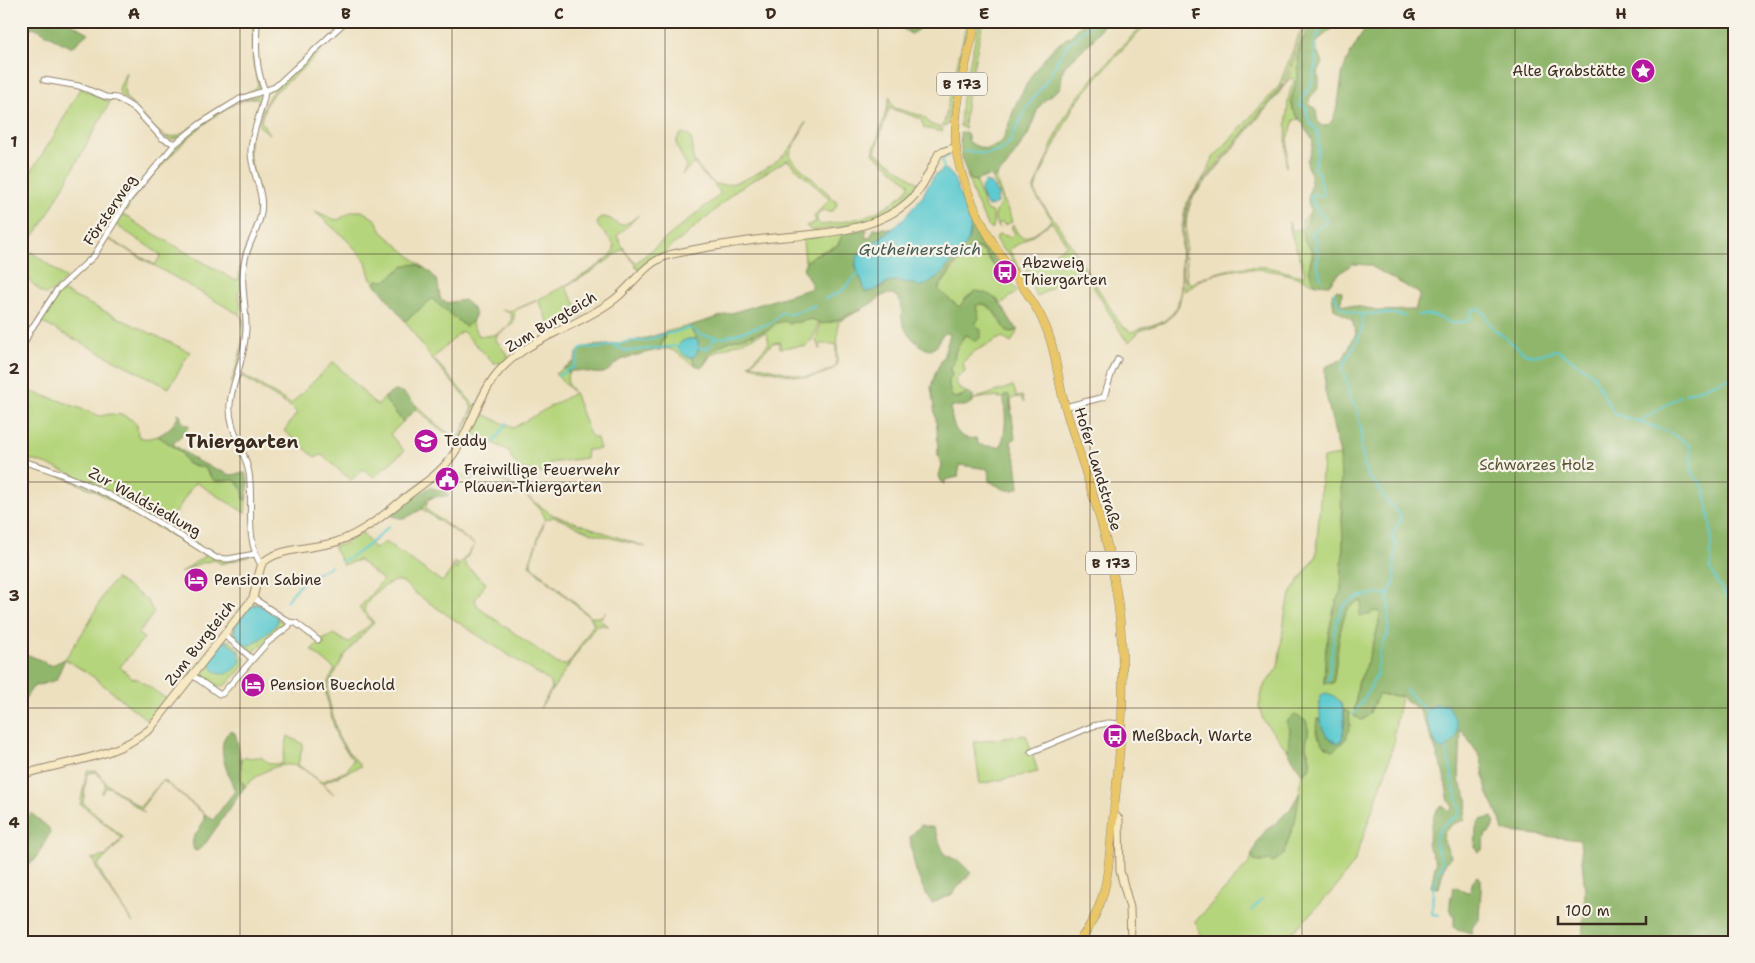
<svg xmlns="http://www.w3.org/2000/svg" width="1755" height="963" viewBox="0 0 1755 963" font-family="'Shantell Sans',sans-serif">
	<rect width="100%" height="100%" fill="#f7f3e8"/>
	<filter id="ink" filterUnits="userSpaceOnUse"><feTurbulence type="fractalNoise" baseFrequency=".02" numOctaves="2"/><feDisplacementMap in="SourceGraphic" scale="10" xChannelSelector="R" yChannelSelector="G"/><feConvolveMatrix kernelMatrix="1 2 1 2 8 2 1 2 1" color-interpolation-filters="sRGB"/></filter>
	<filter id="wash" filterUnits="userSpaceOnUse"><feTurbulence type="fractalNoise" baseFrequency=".0096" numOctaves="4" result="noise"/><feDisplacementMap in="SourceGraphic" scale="20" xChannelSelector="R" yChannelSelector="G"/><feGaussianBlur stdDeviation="1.12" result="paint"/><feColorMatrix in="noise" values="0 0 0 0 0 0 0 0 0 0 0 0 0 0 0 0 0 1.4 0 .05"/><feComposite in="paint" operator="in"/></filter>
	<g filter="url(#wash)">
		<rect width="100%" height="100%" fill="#ede0bf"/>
		<path fill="#b5d57c" stroke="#78804d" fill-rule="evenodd" d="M252 21H255L254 54 260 89 224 106 179 138 170 140 156 131 140 113 120 95 119 89 126 72 124 91 126 98 157 131 167 137 178 136 214 111 254 89 258 85 253 61V32Z
			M350 21H353L331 39 308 64 272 95 266 104 261 121 270 134 259 126C259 115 266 100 273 91Z
			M967 21H969L947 126H941L944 123Z
			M979 21H983L967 97 964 125 966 128H963L960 126 962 99Z
			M1146 21H1149L1097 77 1073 107 1037 182 1035 189 1036 195 1058 225 1121 325 1131 332 1164 321 1173 313 1177 307 1181 289 1182 227 1186 203 1205 176 1213 158 1279 86 1299 34 1309 21H1313L1301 36 1287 75 1280 88 1199 185 1187 204 1183 233 1182 290 1179 305 1174 314 1164 322 1140 331 1129 342 1127 339H1125L1082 268 1037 297 1025 277V272L1067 245 1052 222 1009 250 1021 270 1019 271 1011 259 1012 257 1002 249 996 238 999 234 1010 237 1015 234 1011 227 1013 225C1015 228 1017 233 1020 236 1028 241 1043 226 1050 222L1051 218 1035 194 1034 188 1060 126 1072 105 1094 77Z
			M1302 39 1299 55 1298 75 1291 101 1293 110 1300 121 1298 119 1294 120 1288 139 1286 167C1287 148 1284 96 1294 82L1292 78 1289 79 1279 93 1193 197C1182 221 1186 252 1186 278L1190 284C1196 282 1202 278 1208 276 1226 269 1247 265 1266 267 1278 268 1293 275 1304 276L1305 274C1301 256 1291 241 1289 222L1292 230H1299L1302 227 1303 220 1310 212C1309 218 1303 229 1303 234 1303 241 1309 244 1312 251 1313 255 1311 257 1310 262 1309 270 1312 277 1316 284 1302 279 1287 273 1272 271 1243 266 1206 270 1185 292L1186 219 1189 204 1198 189 1283 86 1288 78Z
			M80 88 110 102 43 223 25 247 66 278C37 310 45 285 21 277V187L54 136Z
			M258 95 262 98V102L251 130 250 141 249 154 258 192V216L256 226 243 260 241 288 238 294 241 303 240 315 243 317 244 320C244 341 242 365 231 384 236 367 250 330 240 315L110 240 106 241 95 256 77 275H76L95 256 107 238 155 265 161 255 116 225 122 215 129 217 134 222 234 280 239 279C239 257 252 240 256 219 261 193 247 172 248 146 249 130 259 117 260 102L257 98C222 98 171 154 149 180 141 189 130 199 127 211L124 209C131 197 141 186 150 176 179 142 213 107 258 95Z
			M890 96V101L894 108 923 116 930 124 943 129 942 132 924 128 921 119 889 108 875 152 918 183C888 223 858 224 812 231L806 226 816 222 814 216 830 199 787 160 736 190 707 218H705L680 240 672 245 665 253 652 258 639 270 623 249C604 263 586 277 565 286L582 315 552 330 538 300 515 310 513 324 497 335 496 340 509 357 501 364 497 362 495 364 462 331 433 358 475 406 459 440 455 442 456 439 437 427 416 409V405L438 426 455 437 460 436 472 410 470 403 432 359 405 321 432 299 466 327 473 320 472 324 478 335C491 339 515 330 511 314L501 309C506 311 511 311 516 309 532 304 611 264 614 250 616 241 602 233 598 226L597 223 601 217C621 217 612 236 639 215L617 236 625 251 634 262H637L719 195 720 192C714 182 703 174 695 164H693L682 175 686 166C683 154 669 144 682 133 696 135 691 148 693 158 696 166 707 181 716 184 732 190 774 166 785 154 794 145 800 133 806 122L790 153 791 159 833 198 837 203C836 209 833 211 828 212L825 210 819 212 817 217V221L821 225C852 221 874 217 898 198 904 194 909 190 909 183L876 156 873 152 887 108Z
			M967 174 971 180 976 181 985 209 993 213V228L991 229 987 225 973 194Z
			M997 175C995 186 1009 209 1012 222L1004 225 1002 222 998 225 1000 228C991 220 996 210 1002 202L993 179Z
			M313 210 333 219 338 220 353 211H362L376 220 382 232 429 272 417 264 404 266 385 281 375 283 377 286 370 277 366 261 347 240Z
			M867 229 843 233 838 245 814 255 805 262 803 239Z
			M973 248C984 248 988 258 994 266H997L998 264 1003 273 1018 291 1001 304 997 299 966 298 959 308 938 289 965 253Z
			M60 290 190 352 169 388 39 321Z
			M978 304C993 303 994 316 1002 324 1005 327 1009 330 1012 332L1018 330 1011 343 1002 337 975 351 963 362 965 371 956 378 955 381 960 389 968 393 955 398 952 397C949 389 947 382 952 375L950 368 954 363 955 352 964 336 969 335 972 340 981 330 975 325C975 318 979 316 975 308Z
			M862 309 840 321 838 324 837 366C814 382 797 377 772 371 764 370 756 368 749 365L769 343 767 334 764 333 718 351 712 354 704 365 710 353 719 346 733 340 769 330 776 323 784 321 790 323 811 319 818 322C815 335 814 339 804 348L803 346 780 348V342L773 343 751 364 805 377 818 375 836 367V344H820V349L816 341 820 322C833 326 850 314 862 309Z
			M689 326 697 339H688V357H692L695 365C683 360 673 344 659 350L666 332Z
			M333 362 335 363 375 404H379L385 397 386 401 403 422 390 434 404 451 374 477 363 469 351 480 322 455 315 457 284 431 297 413 291 407 243 377 238 380 242 375 245 376 291 404Z
			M564 368 570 372 567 375 568 385 574 392 589 433 593 437 597 438 600 449 587 450 586 458 550 463 546 474C527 469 515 472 509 451L471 432 479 412 513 428 574 393 555 374Z
			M1013 386 1017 397 1022 396 1024 402 1020 397 1013 398 1011 400 1012 410 1009 395H1005L1004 398 988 397 974 399Z
			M21 389 58 400 100 416 110 414 123 415 132 420 137 425 138 436C144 440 151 438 158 436L181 452 188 464 205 468 208 474 218 482 228 480H235L243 491 244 500H246L245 513 195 482 168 525C119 497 76 471 21 457Z
			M1340 455 1343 546 1341 590 1333 612 1326 648 1324 683H1333C1338 663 1337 623 1349 608 1352 604 1357 602 1362 600L1374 611 1380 612 1378 628 1366 667 1358 683 1354 716 1362 720 1369 714 1378 695 1401 696 1394 734 1395 738 1386 771 1354 863 1335 888 1307 918 1282 942H1201V935L1195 922 1250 862 1252 854 1254 861 1261 862 1283 855 1295 821 1302 774 1309 769C1314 752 1301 741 1290 729L1288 751 1263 720 1259 706 1263 688 1278 667 1286 608 1294 587 1316 557 1323 458ZM1320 696 1339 701 1344 710 1349 713 1350 726 1334 748H1327L1316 734 1317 719 1321 720Z
			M21 464C92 480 155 521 217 559 228 564 238 557 250 556L221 564 215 560 198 564 180 573 206 555 93 490 48 471Z
			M473 466 503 479 551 514 646 547 592 533 557 518 553 517 545 520 531 559V565L591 617H600L606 611 599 620 609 626 600 625 594 628 540 708 552 688 549 681C511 657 474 633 437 608 430 603 422 598 415 593 410 589 406 583 400 581 390 578 365 600 364 610L374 623 359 638 343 658 328 686V697L338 736 346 749 361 766 325 782V785L334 794C325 786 307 769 296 766 278 761 255 775 244 788V784L241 782V758L261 757 270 764H282L288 736 303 744 298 765 321 782 347 771 353 760 337 738 325 691V687L335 669 311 650 319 642 334 634 348 643 372 623 359 608 383 580 359 560 343 565 333 546 341 545 363 533 374 549 386 542 442 582 453 568 452 563 455 569H458L455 562 459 565 475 545 422 509C426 501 428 497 437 495L428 500 426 507 427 510 475 545 464 561 467 567 486 583 475 600 479 608 558 664 566 665 570 662 594 624 591 618 529 565 545 519C543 505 504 478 491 478L488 475 481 473 467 482 458 476 461 473 465 475Z
			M116 579 147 600 154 613 138 634 144 638 120 667 132 678 138 679 168 700 153 719H146L92 676 65 659 87 626 106 590Z
			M253 603 264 606 255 643 276 624V616L284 622C280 631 258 651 249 653 240 646 232 641 233 629Z
			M221 640 230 641 239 649 245 660 244 666 229 682 224 686H215L201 675 200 672Z
			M1026 735 1038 772 980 784 974 742Z
			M87 771H96L108 785 140 807 163 780 205 814 204 823V814L164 781 161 782 142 807 141 810 145 813 110 787H107L101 794 105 786V782L96 772 87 774 83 803 124 838 99 864 98 867 108 886 133 923 98 872 95 865 94 859H91L106 856 122 838 81 804 80 805Z"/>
		<path fill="#90b66c" stroke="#667045" d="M21 21H67L88 33 71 48 34 27 21 31Z
			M891 21H923L920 28 911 34Z
			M1085 21H1106L1092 41 1065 66 1061 74V85L1059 89 1047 98 1038 108 1028 135 1005 168 993 179 990 175 976 181 971 180C962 168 960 148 960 133L964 132 967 133 969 142 976 146 986 149 998 145 1003 140 1017 101 1035 70 1054 47 1073 34Z
			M1315 21 1337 22C1333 34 1312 36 1317 52 1319 56 1322 59 1323 63L1318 73C1323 96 1308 91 1309 104L1316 109C1317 114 1316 125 1323 126 1339 128 1340 81 1343 71 1349 53 1360 37 1371 21H1734V942H1582L1585 891 1580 840 1503 831 1500 819 1487 792 1481 758 1461 729 1459 781 1468 799 1464 820 1453 824 1444 832 1443 840 1451 856 1444 866 1439 888 1431 887 1436 862 1427 844 1434 816 1439 807 1443 805 1449 812 1453 807 1449 802 1444 775 1435 748 1420 711 1401 696 1378 695 1369 714 1362 720 1354 716 1358 684 1366 667 1378 628 1380 612 1374 611 1369 615 1359 616 1362 600C1358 602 1354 603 1351 606 1338 616 1337 665 1333 683H1324L1326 648 1333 612 1341 590 1343 546 1340 455 1325 391V367L1343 359 1356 333 1352 320 1334 309 1332 294 1336 290 1342 292 1341 304 1373 309 1376 311 1415 310 1420 294 1369 265 1352 264 1335 277 1329 285 1316 284 1311 277 1309 268 1313 256 1312 250 1304 240 1302 231 1308 222 1310 212 1308 199 1311 185V174L1308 169 1307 160 1311 153 1313 140 1305 129 1304 125 1293 110 1291 101 1298 75 1299 55 1302 39Z
			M973 222 976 223 998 264 997 266H994C990 261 985 250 979 248 965 244 945 279 938 289L959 307 966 298 976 291C1005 296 1001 311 1018 330L1012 332 1007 331C1000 322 991 297 976 306L979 318 975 325 981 330V337L976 341 972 340 968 335 964 336 955 352 954 363 949 369 952 375C947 382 949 389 952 397L958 398 968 393 973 395V402L965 406H952C949 416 955 436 967 438 970 439 973 438 976 438L979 445 1000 447C1005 437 1006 422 1005 411 1005 405 1003 400 1005 395H1009L1015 438 1011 442 1016 460 1019 488C1008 494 1000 487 989 481L988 469 960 465 958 477 945 480V484L941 481 939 476 942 465 938 456 937 428 931 387 936 371 943 358 950 335 948 333C941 333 939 340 937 346L929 350C919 347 907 335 903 324 901 316 902 307 899 299L893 294H886L862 309 837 320 823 324 811 319 799 322 790 323 784 321 776 323 769 330 733 340 719 346 710 353 704 365 700 367 695 365 692 357 695 355 698 342 689 326 813 288 803 268C808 254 826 252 838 245L843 233 867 229 865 237 870 238 874 229 884 228 892 229 878 239 855 265 864 287C869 287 876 289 881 287 886 286 889 281 895 281 902 281 908 284 915 284L969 238 971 224Z
			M410 264C422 264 434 273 438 284 439 289 439 295 441 300L447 303 464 300 472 307 475 314 473 320 466 327 432 299 405 321 375 283 377 280 385 281 404 266Z
			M666 332 659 350C652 351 623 358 618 362 612 366 610 371 603 373 590 375 583 368 568 372L564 368 575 361C575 356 578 351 582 348 587 345 606 346 613 344 631 342 649 338 666 332Z
			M394 391 403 392 416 405V409L403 422 386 401 385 397Z
			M176 413 180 414 182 422 190 426 173 444 197 461 230 475 245 473C250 481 248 492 246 500H244L243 491 235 480 214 481 205 468 188 464 181 452 158 436C167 431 175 425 178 415Z
			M430 487 441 491 444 490 449 496 431 497 427 500 422 509 404 519 392 516 393 511Z
			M21 652 43 661 46 664 52 665 65 659 56 680 33 687 21 704Z
			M1344 710 1349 712 1350 726 1346 739 1333 751C1321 745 1314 732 1317 719L1321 720 1323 729 1342 740 1345 723Z
			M1295 715 1306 721C1311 735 1307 733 1306 745 1306 756 1313 755 1309 769L1302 774 1288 751 1290 729 1286 722Z
			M230 731 235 733C240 751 241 764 241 782L244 784V788L205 844 197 851 194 850C188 834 203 832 205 814L213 820 235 791C229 776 213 744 230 731Z
			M1300 792 1295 821 1283 855 1272 863 1269 860 1261 862 1254 861 1252 854 1258 841 1266 830 1276 823 1291 808Z
			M31 813 49 828 50 833 35 860 21 869V862L26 857C22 834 16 833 31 813Z
			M1492 817 1495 823 1490 832 1486 834 1482 850 1478 852 1475 849 1476 828 1480 820Z
			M921 825 934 828 944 854 960 862 971 873 951 895 932 903C917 880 913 865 910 837Z
			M1477 876 1481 879C1482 893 1479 906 1479 920L1473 926 1471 933 1454 928V916C1447 908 1451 896 1454 886L1467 892 1470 891 1473 881Z"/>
		<path fill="#5dcad0" stroke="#4c7a77" d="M944 169 947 170 953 176 971 224 969 238 967 243 939 277 921 287C915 284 897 279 890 282 881 285 876 292 865 292 863 276 849 267 860 253L892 229 905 217 923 196 926 189 934 176Z
			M985 182 991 184 998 195 997 203 991 206H987C983 199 977 189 985 182Z
			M688 339H697C700 344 699 359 688 357 685 356 681 352 678 349 678 343 682 341 688 339Z
			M258 604 276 616 278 621C273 631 258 641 248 646 222 636 239 608 258 604Z
			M226 641 238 651 241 661C233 675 213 682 210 660 213 652 218 644 226 641Z
			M1325 693C1348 696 1345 724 1342 740L1337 743C1318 734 1320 715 1320 696Z
			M1435 704 1448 705C1458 723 1465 735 1445 749L1438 748 1426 721V711Z"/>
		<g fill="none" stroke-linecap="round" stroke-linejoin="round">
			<path stroke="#5dcad0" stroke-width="2" d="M965 151 984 154 1000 151 1008 145 1026 109 1051 74 1058 59 1067 45 1094 21
				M944 169 942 160 948 156
				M1321 278 1317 264 1319 253 1315 245 1318 241 1311 234 1319 227 1327 222C1322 213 1312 207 1310 196L1313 194 1319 196 1324 194 1319 178 1320 174 1314 168C1317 154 1322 140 1315 127L1311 125 1307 115V107L1300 106 1303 96 1311 85 1315 68 1316 39 1326 21
				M1334 292C1339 311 1344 309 1361 315 1369 332 1347 353 1342 369L1347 382 1348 394 1357 410 1358 419 1362 431 1361 449 1367 476 1377 485 1387 501 1400 515V521L1392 534 1396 546 1394 570 1395 581 1387 599 1389 603 1388 634 1380 651 1377 674 1369 690 1354 714
				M825 299 842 291 853 278 859 274
				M1362 314 1389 313 1404 316
				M1418 315C1423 315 1430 314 1435 316 1451 322 1449 327 1469 320L1473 309H1480L1484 313 1493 328 1523 352 1533 356 1557 350 1591 373 1594 376 1604 396 1615 414 1667 431 1690 445 1692 472 1705 489 1711 529V569L1717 582 1734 607
				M615 346 627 351 679 346
				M698 347 703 349 709 347 714 339 717 337
				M558 376 575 366 579 352 581 349 585 347 597 348 632 341H645L668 333H672L690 328 701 335 722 338 771 323 782 312 791 314 816 305
				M1685 394 1734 377
				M1640 421 1680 396
				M494 442 507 423
				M342 561C361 553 375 541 389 526
				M286 601 304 580 331 566
				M1328 682C1331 664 1333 619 1344 606 1353 595 1376 593 1388 594
				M1406 690 1426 711
				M1251 911 1262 899
				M1439 915 1432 914C1433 894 1431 881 1443 864 1441 857 1437 851 1436 844 1433 831 1448 821 1458 816L1460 808 1453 785 1451 768 1445 749"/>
		</g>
	</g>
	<g filter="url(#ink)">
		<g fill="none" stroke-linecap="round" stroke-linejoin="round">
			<defs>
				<path id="street" d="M257 21C256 46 255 68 265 91
					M44 80 79 86 106 97 117 98 135 109 162 138 175 144
					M21 350 30 331 57 290 94 256 128 200 175 144 200 124 222 110 240 99 275 87 346 21
					M1065 407 1104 397 1112 372 1118 359
					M21 461C93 480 154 519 216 558L228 559 255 554
					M21 548 24 558 21 589
					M261 565C244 536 254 504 249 473 245 450 228 428 230 404 231 389 238 374 241 360 244 351 245 340 246 330 247 306 239 283 245 259 248 243 259 229 261 213 265 191 250 171 251 150 252 129 263 111 265 91
					M289 622 296 623 318 640
					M224 635 238 646 252 659
					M192 675 219 694H222L267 643 289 626V622L253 598
					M1031 752 1093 726 1108 723 1121 724"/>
				<path id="secondary" d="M21 775C65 761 113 759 150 729L253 598C255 591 260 567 262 564 274 548 318 548 336 542 363 533 384 515 406 497 416 489 427 482 437 473 469 444 471 408 495 376 524 338 578 328 615 299 634 284 645 262 669 255 697 248 727 244 755 240 804 234 871 236 909 201 923 188 930 170 939 153L956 147
					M1114 815 1119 819 1120 871 1130 908 1131 942"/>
				<path id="primary" d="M976 21C967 59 950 117 957 155 963 187 981 225 999 252 1013 275 1032 296 1043 321 1056 347 1057 378 1065 406 1081 463 1104 519 1114 578 1129 657 1122 739 1113 819 1108 865 1110 904 1078 942"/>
			</defs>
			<use href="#street" stroke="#94856e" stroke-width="7"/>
			<use href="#secondary" stroke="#94856e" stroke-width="9"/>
			<use href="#primary" stroke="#94856e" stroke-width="9"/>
			<use href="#street" stroke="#fff" stroke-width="5"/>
			<use href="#secondary" stroke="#f6e9c3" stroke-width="7"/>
			<use href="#primary" stroke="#e9c769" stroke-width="8"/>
		</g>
	</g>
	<path fill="none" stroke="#3b2a1e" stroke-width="1" stroke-opacity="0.55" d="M240 21V942M452 21V942M665 21V942M878 21V942M1090 21V942M1302 21V942M1515 21V942M21 254H1734M21 482H1734M21 708H1734"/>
	<defs>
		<symbol id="sight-disc" viewBox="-11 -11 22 22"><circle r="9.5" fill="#b5179e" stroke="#f7f3e8"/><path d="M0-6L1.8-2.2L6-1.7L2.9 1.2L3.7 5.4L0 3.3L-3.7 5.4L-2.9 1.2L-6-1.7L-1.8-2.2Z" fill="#fff"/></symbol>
		<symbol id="bus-disc" viewBox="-11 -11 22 22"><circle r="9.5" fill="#b5179e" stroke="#f7f3e8"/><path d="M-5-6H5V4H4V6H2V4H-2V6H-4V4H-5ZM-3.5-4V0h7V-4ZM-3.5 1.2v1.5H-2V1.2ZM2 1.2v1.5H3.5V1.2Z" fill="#fff"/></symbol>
		<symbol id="school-disc" viewBox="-11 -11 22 22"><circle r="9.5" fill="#b5179e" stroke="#f7f3e8"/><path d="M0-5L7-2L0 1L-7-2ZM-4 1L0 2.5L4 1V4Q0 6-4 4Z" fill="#fff"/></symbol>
		<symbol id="civic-disc" viewBox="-11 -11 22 22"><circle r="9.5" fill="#b5179e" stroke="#f7f3e8"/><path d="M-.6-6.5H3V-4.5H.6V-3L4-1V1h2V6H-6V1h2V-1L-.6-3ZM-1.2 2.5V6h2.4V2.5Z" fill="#fff"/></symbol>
		<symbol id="hotel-disc" viewBox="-11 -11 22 22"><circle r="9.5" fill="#b5179e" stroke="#f7f3e8"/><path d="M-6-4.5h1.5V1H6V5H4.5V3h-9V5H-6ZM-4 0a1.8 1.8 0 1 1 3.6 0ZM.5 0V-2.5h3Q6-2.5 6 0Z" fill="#fff"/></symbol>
	</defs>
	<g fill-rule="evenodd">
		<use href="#sight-disc" x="1629" y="57" width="28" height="28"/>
		<use href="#bus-disc" x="991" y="258" width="28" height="28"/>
		<use href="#school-disc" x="412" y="427" width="28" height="28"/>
		<use href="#civic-disc" x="433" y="465" width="28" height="28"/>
		<use href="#hotel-disc" x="182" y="566" width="28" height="28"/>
		<use href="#hotel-disc" x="239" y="671" width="28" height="28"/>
		<use href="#bus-disc" x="1101" y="722" width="28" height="28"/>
	</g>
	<g text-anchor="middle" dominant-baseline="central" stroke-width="4.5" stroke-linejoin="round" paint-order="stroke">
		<g fill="#f7f3e8" stroke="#73665b" stroke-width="1">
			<rect x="937" y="72.5" width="50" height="23" rx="4"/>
			<rect x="1086" y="551.5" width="50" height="23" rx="4"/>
		</g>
		<g font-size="14" font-weight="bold" fill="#3b2a1e">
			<text x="962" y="84">B 173</text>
			<text x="1111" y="563">B 173</text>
		</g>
		<g font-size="15" fill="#3b2a1e" stroke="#f7f3e8" text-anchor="start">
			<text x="1626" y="71" text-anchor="end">Alte Grabstätte</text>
			<text x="1022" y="263">Abzweig<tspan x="1022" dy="17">Thiergarten</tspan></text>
			<text x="444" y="441">Teddy</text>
			<text x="464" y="470">Freiwillige Feuerwehr<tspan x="464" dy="17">Plauen-Thiergarten</tspan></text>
			<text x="214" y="580">Pension Sabine</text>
			<text x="270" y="685">Pension Buechold</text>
			<text x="1132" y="736">Meßbach, Warte</text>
		</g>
		<g font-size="15" fill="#3b2a1e" stroke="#f7f3e8">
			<text transform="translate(110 210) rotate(-56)">Försterweg</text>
			<text transform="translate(551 322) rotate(-31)">Zum Burgteich</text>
			<text transform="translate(1098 469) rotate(73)">Hofer Landstraße</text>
			<text transform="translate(145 502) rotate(29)">Zur Waldsiedlung</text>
			<text transform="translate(200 643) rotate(-52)">Zum Burgteich</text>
		</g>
		<g font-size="15" fill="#5a5536" stroke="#f7f3e8">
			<text x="1537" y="465">Schwarzes Holz</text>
		</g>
		<g font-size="16" font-style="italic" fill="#455a53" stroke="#f7f3e8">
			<text x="920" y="249">Gutheinersteich</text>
		</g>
		<g font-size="18" font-weight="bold" fill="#3b2a1e" stroke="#f7f3e8">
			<text x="242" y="442">Thiergarten</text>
		</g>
	</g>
	<rect width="1755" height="963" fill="none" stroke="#f7f3e8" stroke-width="55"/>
	<path d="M1558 916v8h88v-8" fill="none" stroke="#3b2a1e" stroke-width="2.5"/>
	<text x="1565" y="916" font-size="15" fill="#3b2a1e" stroke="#f7f3e8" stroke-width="4" paint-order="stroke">100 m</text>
	<rect x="28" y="28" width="1700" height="908" fill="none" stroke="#3b2a1e" stroke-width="2"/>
	<g font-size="16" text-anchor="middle" font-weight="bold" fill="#3b2a1e">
		<text x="134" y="19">A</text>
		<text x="346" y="19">B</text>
		<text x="559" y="19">C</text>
		<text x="771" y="19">D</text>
		<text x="984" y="19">E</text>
		<text x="1196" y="19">F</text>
		<text x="1409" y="19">G</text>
		<text x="1621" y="19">H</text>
		<text x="14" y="147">1</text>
		<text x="14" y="374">2</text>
		<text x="14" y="601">3</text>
		<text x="14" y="828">4</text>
	</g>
</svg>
